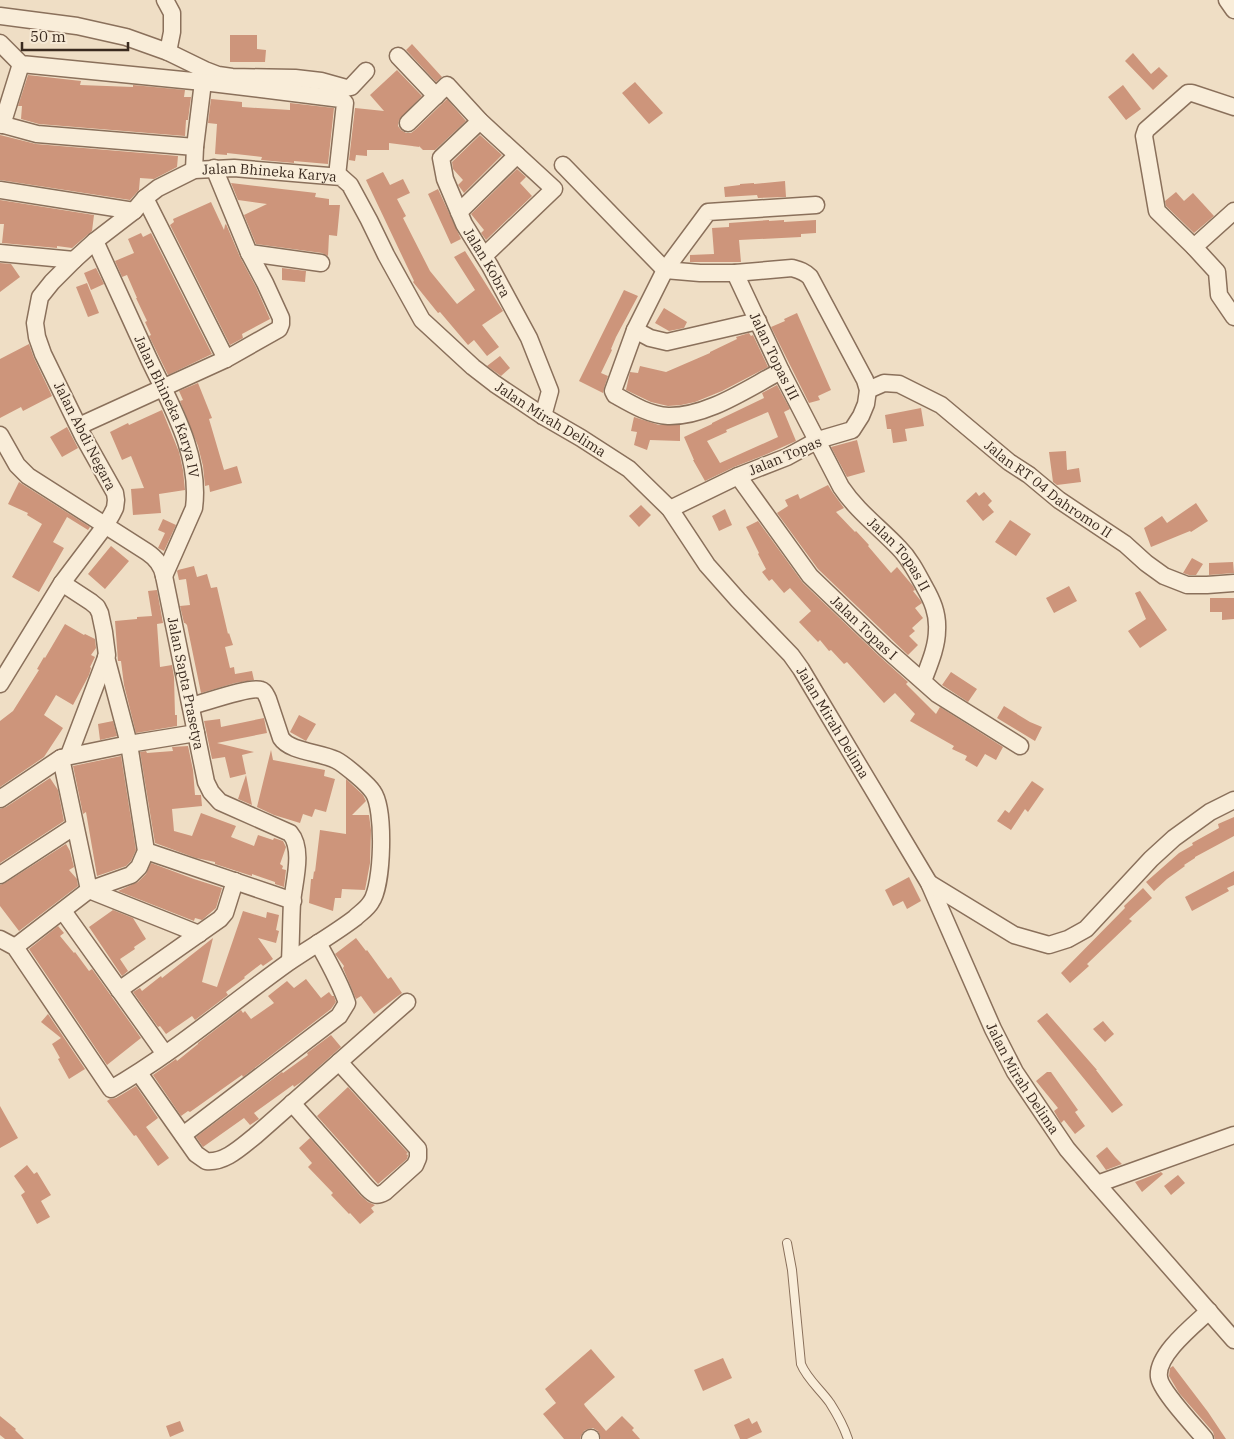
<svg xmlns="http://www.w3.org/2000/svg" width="1234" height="1439" viewBox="0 0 1234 1439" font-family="'IBM Plex Serif',serif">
	<rect width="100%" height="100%" fill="#efdec5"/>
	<path fill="#cd957b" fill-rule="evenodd" d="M230 35H257V49L266 50 265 62H230Z
		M412 44 442 77 436 82 406 50Z
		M1133 53 1151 74 1159 67 1168 76 1153 90 1125 61Z
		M397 70 422 96 399 120 398 126 401 130 406 133H411L415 130 447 99 466 121 435 150H423L418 145 420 147 389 143V150H367V156L356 155 355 161 349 160 355 108 384 111 370 95Z
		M28 75 81 81 80 85 133 87V85L185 90 184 97H191L188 120H186L185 136 39 124 21 119 22 106H18Z
		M635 82 663 113 649 124 622 93Z
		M1123 85 1141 109 1126 120 1108 97Z
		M211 99 242 102V107L290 110V103L334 108 328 164 294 161V163L261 160 262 157 227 153V155L215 154 217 124 208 123Z
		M0 135 36 144 178 156 177 167 154 179 140 178 139 190 130 200 0 180Z
		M480 135 502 155 464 193 458 185 463 180 453 169 452 162Z
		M517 169 526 177 520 183 532 196 486 240 481 233 484 230 471 214Z
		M383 172 390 185 403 179 410 193 397 199 406 216 403 218 430 271 457 304 475 290 454 257 465 251 503 311 482 325 499 347 487 356 474 340 468 345 440 312 438 313 413 282 414 281 366 180Z
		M785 181 786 197 758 198 757 195 725 197 724 187 740 185V184L754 183V184Z
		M231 183 316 193 315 197 329 199V205H340L337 236 329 235 328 256 322 253 256 244 244 215 267 204 238 200Z
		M438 189 461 239 451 244 428 194Z
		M1176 192 1184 201 1193 193 1214 216 1194 233 1166 206 1165 201Z
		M0 200 94 215 92 231 72 248 57 246V248L2 243 4 224H0Z
		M211 202 224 230 225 225 226 224 240 257 256 287 270 319 242 334 243 338 230 345 170 225 174 222 173 219Z
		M769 220V221L784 220V222L816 220V233L801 234V237L739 240 741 262H690V255L714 254 712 228 729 227V223Z
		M141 233 143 237 151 233 212 354 168 375 149 336 151 335 145 322 147 321 136 298H137L127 275 122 277 115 261 134 253 128 239Z
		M0 263 11 264 20 277 0 292Z
		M96 268 104 284 91 290 84 273Z
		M282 268 306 271 305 282 282 280Z
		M87 283 99 313 88 317 76 287Z
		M624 290 638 296 616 337 611 349 612 350 601 373 608 376 604 388 603 393 579 381Z
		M664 308 687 322 684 328 669 331 655 323Z
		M797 313 831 390 818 396 820 400 809 403 771 327 785 321 784 319Z
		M749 333 751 336 753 335 768 367 722 391 695 402 681 405 668 406 651 402 626 390 630 372 638 373 640 366 666 372 710 353V352L737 339 736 337Z
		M29 344 34 358 52 396 23 411 21 407 0 418V359Z
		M500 356 510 368 501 376 487 366Z
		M198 383 212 418 209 419 224 470 237 466 242 483 210 492 209 485 205 486 203 466 198 446 180 401 183 400 179 391Z
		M777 385 790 409 784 412 796 441 767 454 734 467 705 481 693 460H694L684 437 712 424V423L764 398 762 393ZM768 412 778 437 720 463 707 441 727 432 726 430Z
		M921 408 924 426 905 429 907 441 893 443 891 429H887L885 415Z
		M162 410 179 452 183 470 185 490 159 494 161 513 133 515 131 489 144 488 131 456 122 460 110 432 128 423 129 425Z
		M634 417 659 425H680V441L650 440 647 450 634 445 637 432 631 431Z
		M67 427 78 448 62 457 50 437Z
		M857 440 865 472 847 477 831 447Z
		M1066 451 1067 470 1079 468 1081 482 1057 485 1053 482 1049 452Z
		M19 482 90 527 88 530 67 517 53 542 64 548 39 592 12 577 42 524 27 515 28 513 8 504Z
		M828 485 833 493 844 508 836 512 855 532 856 531 869 545 868 546 891 573 897 567 913 586 915 590 913 591 921 601 922 603 915 608 923 618 912 628 915 631 909 636 918 645 908 655 818 569 777 513 788 506 785 500 798 494 800 499Z
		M976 492 979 496 984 492 992 501 988 505 994 512 983 521 966 501Z
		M1196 503 1208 521 1191 532 1190 531 1151 547 1144 528 1162 516 1167 523Z
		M641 505 651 515 639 527 629 516Z
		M725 509 732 525 719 531 712 516Z
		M163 519 176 525 164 551 158 548 165 533 158 530Z
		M1010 520 1031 534 1016 556 995 542Z
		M758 521 803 583 878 655 908 682 906 684 936 714 940 707 1003 747 996 760 985 754 977 767 965 760 967 756 952 749 954 746 910 721 915 714 895 693 884 703 847 662 844 664 831 650 829 651 820 640 818 642 799 622 811 611 790 588 784 593 772 579 769 581 762 572 766 569 758 554 759 553 746 527Z
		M111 546 129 561 105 589 88 574Z
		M1192 558 1203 564 1196 575H1189L1183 573Z
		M1233 562 1234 573 1209 575V563Z
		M194 566 197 577 207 574 211 588 217 587 228 634 229 633 233 645 225 647 230 668 234 667 235 674 252 671 254 680 235 683 201 693 187 625 185 623H184L180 606 190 605 186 579 179 580 177 571 178 570Z
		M1069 586 1077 601 1054 613 1046 598Z
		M157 590 163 623 157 624 160 667 172 665 174 677 175 715H177V726L136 733 124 685 121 661H118L115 621 137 619V617L152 616 148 591Z
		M1140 591 1167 630 1140 648 1128 631 1146 619 1135 593Z
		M1210 598H1234V619L1222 620V612H1210Z
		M65 624 84 635 85 634 95 639 96 648 91 655 95 657 90 667 91 668 89 675 73 705 56 695 44 715 63 728 44 757 0 787V721L13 711 39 670 37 669 44 657 45 658Z
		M951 672 977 689 968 702 942 685Z
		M1004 706 1030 722 1042 727 1035 741 997 718Z
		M299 715 316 724 306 741 290 732Z
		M264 718 267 733 217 743 254 752 242 755 246 774 230 778 225 757 212 759 204 721 220 719 221 727Z
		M113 721 117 736 100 740 98 724Z
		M188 746 193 770 195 795H201L202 806 172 809 174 831 192 836 201 813 236 826 231 837 254 846 258 835 273 840 274 838 283 841 286 847 280 864 283 866 282 869 286 870 284 887 275 884V882L252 874V876L215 864V862L196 858 155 843 140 752 146 751 147 753 173 751 172 747Z
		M271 750 273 760 325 770 324 776 335 779 326 812 315 809 312 817 303 814 300 823 274 815 257 807Z
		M121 756 136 850 131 861 126 866 97 876 86 812 83 814 73 766Z
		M246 775 252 805 238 799Z
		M50 778 58 790 64 821 0 863V809L6 807Z
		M346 779 363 795 366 801 352 815H369L371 830 370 863 365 890 342 889 341 898H335L333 911 309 903 311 879H313L314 871 315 872 320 830 346 834Z
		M1032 781 1044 789 1028 812 1025 809 1011 830 997 821 1005 810 1009 813Z
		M1234 817V836L1195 857V858L1184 865 1185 866 1167 879 1154 891 1146 882 1179 853 1193 845 1192 843 1219 828 1218 824Z
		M66 844 70 851 74 867 69 870 77 879 78 886 19 931 0 906V885L5 883Z
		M151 863 194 879 222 888 216 908 202 920 195 918 194 921 118 891 138 882 146 874Z
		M1234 871V885L1227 888 1229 891 1192 911 1185 897Z
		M909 877 921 901 907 909 903 901 893 906 885 890Z
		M1143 888 1152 898 1129 919 1132 921 1087 964 1089 966 1070 983 1061 973 1125 908 1124 906Z
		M113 910 133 918 146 939 134 947 135 949 120 959 128 971 122 976 89 927Z
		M243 911 266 918 267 912 279 915 276 930 279 931 276 943 258 938 273 959 263 966 261 964 244 977 245 978 226 992 228 995 195 1020 192 1016 166 1034 160 1026 158 1027 133 992 140 988 142 991 161 976 162 978 213 938 202 982 217 987Z
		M58 926 64 933 60 936 74 953 75 952 89 971 92 969 141 1038 107 1065 29 949Z
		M356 938 366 951 367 950 388 979 391 977 402 993 374 1014 361 996 356 999 343 968 344 966 335 954Z
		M306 979 321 998 329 992 332 996H334L336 1002 331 1009 243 1077 242 1075 190 1112 188 1111 181 1116 153 1075 176 1059 177 1061 198 1044V1043L241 1010 243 1013 245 1011 251 1019 274 1003 268 996 287 981 294 988Z
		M1047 1013 1097 1070H1096L1123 1105 1112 1113 1037 1021Z
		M48 1014 85 1069 69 1079 58 1059 60 1058 52 1044 61 1038 41 1022Z
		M1103 1021 1114 1034 1105 1042 1093 1029Z
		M331 1035 341 1047 304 1080 294 1087 293 1085 254 1113 259 1119 250 1125 244 1118 203 1147 196 1137 282 1072 283 1073 308 1055 307 1053Z
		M1047 1072H1051L1078 1110 1075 1112 1085 1126 1075 1134 1064 1120 1061 1123 1054 1111 1058 1108 1036 1081Z
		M136 1086 158 1118 146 1127 169 1158 158 1166 136 1135 134 1136 107 1101 110 1099 116 1098Z
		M348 1087 408 1153 406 1154 408 1155 407 1159 378 1184 317 1116Z
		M0 1106 18 1138 0 1148Z
		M310 1138 360 1195 368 1202 375 1205 371 1208 374 1212 360 1224 350 1213 349 1214 331 1195 333 1193 308 1167 312 1163 299 1148Z
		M1107 1147 1115 1157 1122 1164 1106 1170 1096 1156Z
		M27 1165 34 1174 37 1172 51 1195 41 1201 50 1217 37 1224 21 1195 25 1192 14 1176Z
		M1161 1172 1163 1174 1142 1192 1135 1182Z
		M1178 1175 1185 1183 1171 1195 1164 1186Z
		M591 1349 615 1377 584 1404 585 1406 606 1431 622 1416 634 1428 632 1430 640 1439H601L598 1431 593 1428 588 1429 584 1431 581 1436 580 1439H564L543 1414 556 1403 545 1389Z
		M723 1358 732 1378 703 1391 694 1370Z
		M1173 1366 1208 1412 1226 1439H1215L1213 1432 1179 1393 1169 1376 1170 1368Z
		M0 1416 16 1429 15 1430 24 1439H5L0 1435Z
		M749 1418 752 1424 757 1421 762 1432 747 1439H740L734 1425Z
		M180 1421 184 1431 170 1437 166 1426Z"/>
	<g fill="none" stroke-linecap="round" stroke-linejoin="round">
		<defs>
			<path id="service" d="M787 1243 792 1270 801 1364C807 1379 821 1390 830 1403 837 1414 844 1427 848 1439"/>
			<g id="minor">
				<path d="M165 0 172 13V32L168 52"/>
				<path d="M1227 0 1234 10"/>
				<path d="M0 16 77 26 126 37 168 52 205 70 218 75 232 77 295 78 321 81 346 88 351 87 366 71"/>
				<path d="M0 43 21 64 203 82 341 99 345 103 337 176"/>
				<path d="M398 56 436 96"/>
				<path d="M1234 107 1192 93H1188L1146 130 1144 136 1157 211 1194 247 1217 272 1219 295 1234 317"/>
				<path id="s1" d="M480 121 441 158 445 179 464 224 490 266 529 338 550 391 543 416"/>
				<path d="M408 123 447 85 480 121 554 189 484 256"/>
				<path d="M0 124 37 134 195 147"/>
				<path d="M2 125 21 64"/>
				<path d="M563 165 665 270 700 273H735L792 268C799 270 804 271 810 277L865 380 868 390 866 404 861 416 852 430 818 440 787 457 738 476 670 509"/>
				<path d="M194 170 195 147 203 82"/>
				<path d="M0 190 134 211"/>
				<path d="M145 198 226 359"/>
				<path d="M459 212 517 155"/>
				<path id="s2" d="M95 241C113 280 130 318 148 357 170 404 201 454 194 508L164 576"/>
				<path d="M1194 247 1234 211"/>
				<path d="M0 253 74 260"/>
				<path d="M249 253 321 263"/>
				<path id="s3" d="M735 273 781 371 841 487C857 511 879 527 899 548 910 559 917 573 924 586 932 600 938 613 937 630 937 647 929 665 923 681"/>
				<path d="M635 330 650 338 667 342 758 321"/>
				<path d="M781 371C748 388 707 417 668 416 649 415 631 404 615 395L613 391 635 330 665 270 708 212 816 205"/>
				<path id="s4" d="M868 390 884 383 899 384 941 405 1009 462 1029 475 1059 500 1125 544 1146 563 1164 576 1187 585H1207L1234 583"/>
				<path d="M79 426 226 359 279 329 281 324V318L265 283 249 253 214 168"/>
				<path id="s5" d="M0 435 17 465 28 476 147 552C156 558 162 565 164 576L206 782 211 792 220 802 290 833C304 849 294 882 292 902 291 922 291 942 290 961"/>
				<path id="s6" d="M738 476 810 576 885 648 937 694 1020 746"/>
				<path d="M62 583 91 602 97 607 100 613 104 632 107 655 69 755"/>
				<path id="s7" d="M0 684 62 583 105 526 112 514 115 508 116 500 115 493 83 436 43 354 37 337 35 323 40 297 52 282 74 260 95 241 134 211 145 198 158 188 194 170 234 168 341 177 350 185 369 220 386 255 422 320 473 367 495 384 543 416 581 438 629 469 670 509 707 565 738 600 791 655 801 669 929 883 993 1029 1015 1072 1067 1149 1097 1184 1234 1340"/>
				<path d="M61 758 89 890"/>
				<path d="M0 799 61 758 129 744 196 733"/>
				<path d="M146 851 293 901"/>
				<path d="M0 875 75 826"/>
				<path d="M929 883 1014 935 1049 945 1068 939 1086 929 1151 859 1174 838 1210 812 1234 800"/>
				<path d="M89 890 199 934"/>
				<path d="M63 911 165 1054"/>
				<path d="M0 939 15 947 111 1089C174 1053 230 1004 289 962 311 947 334 934 355 918 360 913 367 909 371 902 383 885 385 809 373 792 368 784 344 764 336 760 320 752 290 752 281 738L268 699C266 695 265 691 261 690 250 686 204 703 191 706"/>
				<path d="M15 947 89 890 131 875 139 867 146 851 129 744 106 657"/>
				<path d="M119 990 220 919 225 913 235 881"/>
				<path d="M139 1073 196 1154 206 1161C225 1163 241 1147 255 1136L407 1002"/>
				<path d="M292 1103 367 1188C374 1195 376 1197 385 1192L415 1165 418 1158V1149L339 1062"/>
				<path d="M183 1135 339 1016 347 1003C340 982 329 963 318 943"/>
				<path d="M1097 1184 1234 1135"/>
				<path d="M590 1439 591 1438"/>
				<path d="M1205 1439C1195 1427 1160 1390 1159 1377 1156 1355 1194 1325 1209 1311"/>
			</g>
		</defs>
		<use href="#service" stroke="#8a705b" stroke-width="10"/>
		<use href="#minor" stroke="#8a705b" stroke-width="19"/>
		<use href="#service" stroke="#f9edd9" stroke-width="8"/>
		<use href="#minor" stroke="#f9edd9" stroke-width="16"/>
	</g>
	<g text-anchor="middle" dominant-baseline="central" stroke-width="4" stroke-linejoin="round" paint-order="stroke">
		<g font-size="14" fill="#3a2a1f" stroke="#f6e9d5">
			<text stroke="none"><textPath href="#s7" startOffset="718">Jalan Bhineka Karya</textPath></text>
			<text stroke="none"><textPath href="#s1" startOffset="169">Jalan Kobra</textPath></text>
			<text stroke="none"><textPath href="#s3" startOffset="92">Jalan Topas III</textPath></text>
			<text stroke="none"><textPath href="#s2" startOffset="181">Jalan Bhineka Karya IV</textPath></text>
			<text stroke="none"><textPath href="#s7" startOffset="1118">Jalan Mirah Delima</textPath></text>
			<text transform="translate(85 436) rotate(63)">Jalan Abdi Negara</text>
			<text transform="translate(785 456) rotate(-23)">Jalan Topas</text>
			<text stroke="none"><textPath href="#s4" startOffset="216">Jalan RT 04 Dahromo II</textPath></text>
			<text stroke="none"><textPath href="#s3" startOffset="328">Jalan Topas II</textPath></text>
			<text stroke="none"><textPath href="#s6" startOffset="198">Jalan Topas I</textPath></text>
			<text stroke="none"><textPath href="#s5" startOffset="331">Jalan Sapta Prasetya</textPath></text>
			<text stroke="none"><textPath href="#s7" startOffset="1538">Jalan Mirah Delima</textPath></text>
			<text stroke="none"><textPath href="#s7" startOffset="1942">Jalan Mirah Delima</textPath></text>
		</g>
	</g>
	<path d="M22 42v8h106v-8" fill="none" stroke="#3a2a1f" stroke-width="2.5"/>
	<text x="30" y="42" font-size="15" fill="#3a2a1f" stroke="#f6e9d5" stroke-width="4" paint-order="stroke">50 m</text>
</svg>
